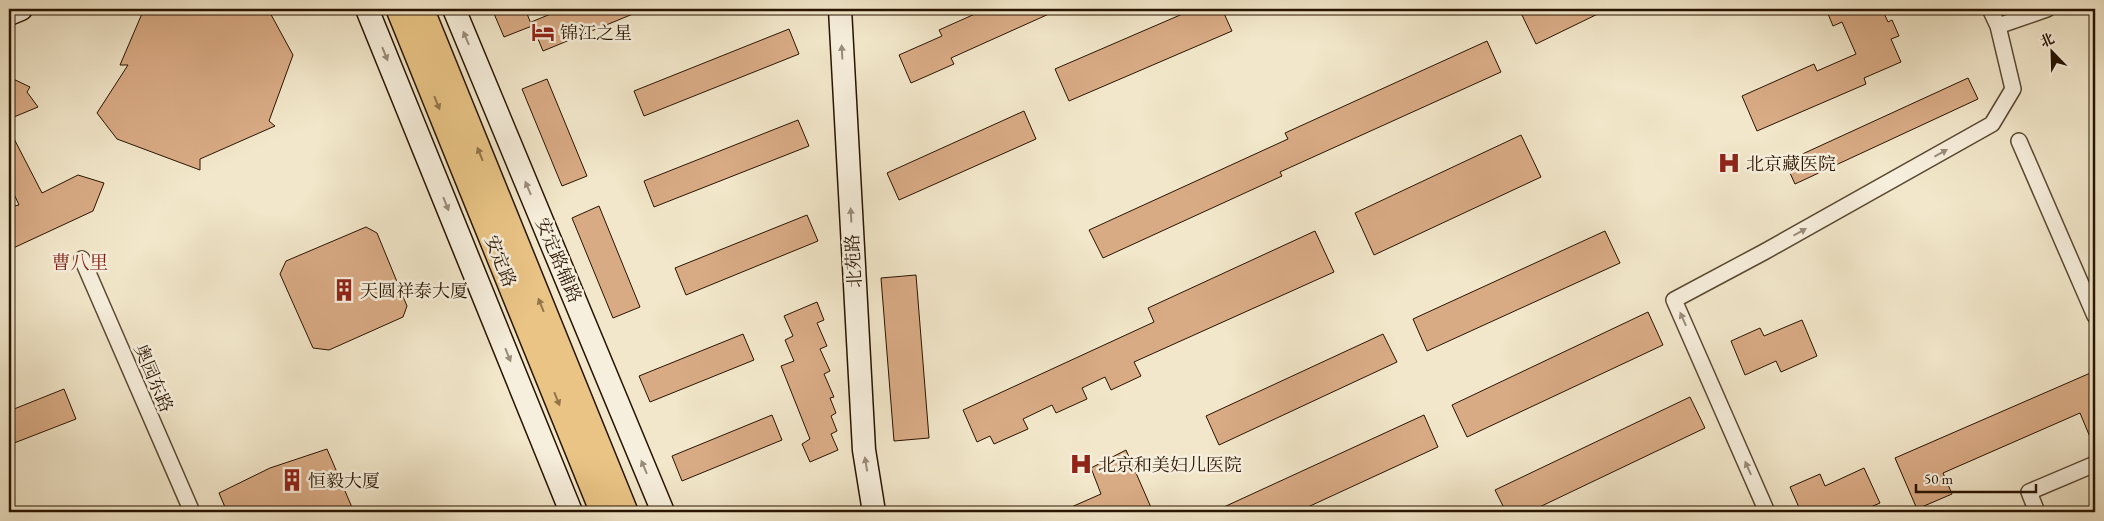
<svg xmlns="http://www.w3.org/2000/svg" width="2104" height="521" viewBox="0 0 2104 521" font-family="'EB Garamond','Noto Serif SC',serif">
	<rect width="100%" height="100%" fill="#f2e7ca"/>
	<filter id="stains"><feTurbulence type="fractalNoise" baseFrequency=".004" numOctaves="4"/><feColorMatrix values="0 0 0 0 .2 0 0 0 0 .09 0 0 0 0 .02 0 0 0 .5 -.17"/></filter>
	<radialGradient id="worn" r=".72"><stop offset=".6" stop-color="#630" stop-opacity="0"/><stop offset="1" stop-color="#630" stop-opacity=".3"/></radialGradient>
	<path fill="#d9ab85" stroke="#281400" d="M144 9H268L293 55 269 121 275 126 200 159V170L117 139 97 113 128 65H120Z
		M492 9H525L532 26 504 37Z
		M563 9H645L543 51 531 22Z
		M986 9H1060L951 58 954 64 911 83 899 55 942 36 939 30Z
		M1194 9H1222L1232 31 1069 101 1055 69Z
		M1519 9H1608L1536 44Z
		M1826 9H1882L1888 22 1892 20 1899 36 1891 39 1901 62 1864 78 1866 84 1757 131 1742 96 1814 64 1817 71 1856 54 1842 22 1833 26Z
		M789 29 799 54 644 116 634 91Z
		M1487 41 1501 72 1280 172 1282 176 1103 258 1089 230 1288 139 1285 133Z
		M9 77 30 87 27 92 38 107 9 119Z
		M1968 78 1978 99 1795 184 1785 162Z
		M547 79 587 176 562 186 522 89Z
		M1024 111 1036 139 899 200 887 173Z
		M798 120 809 146 654 207 644 181Z
		M9 129 42 193 78 175 104 183 93 211 9 250V207L19 205 9 183Z
		M1521 135 1541 177 1374 255 1355 213Z
		M599 206 640 307 613 318 572 218Z
		M807 215 818 241 686 295 675 268Z
		M366 227 377 233 407 306 403 317 329 350 313 348 280 274 286 261Z
		M1315 231 1334 272 1134 362 1141 376 1111 390 1105 377 1082 388 1087 399 1056 413 1052 405 1023 419 1028 429 994 444 990 436 977 442 963 410 1154 322 1148 308Z
		M1605 231 1620 263 1427 351 1413 319Z
		M916 275 929 438 894 441 881 278Z
		M817 302 824 320 817 323 827 346 820 349 830 371 824 374 834 397 830 398 836 413 831 416 837 431 831 434 838 450 810 462 802 444 810 439 781 366 794 361 785 340 793 336 784 316Z
		M1648 312 1663 345 1467 437 1452 405Z
		M1802 320 1817 356 1781 372 1776 361 1745 375 1731 341 1760 328 1764 336Z
		M743 334 754 360 650 402 639 376Z
		M1383 334 1397 362 1219 445 1206 416Z
		M2095 371V449L2080 413 1943 473 1952 494 1917 509 1895 458Z
		M64 389 76 419 9 445V411Z
		M1690 397 1705 428 1529 512H1506L1495 490Z
		M772 415 782 440 682 481 672 456Z
		M1424 415 1438 447 1297 512H1213Z
		M327 449 354 512H227L219 493 270 468Z
		M1126 450 1153 512H1060L1101 494 1091 468Z
		M1864 468 1880 503 1859 512H1801L1790 487 1820 474 1825 486Z"/>
	<g fill="none" stroke-linecap="round" stroke-linejoin="round">
		<defs>
			<path id="street" d="M1998 26 2047 9
				M2019 141 2095 316
				M82 259 192 512
				M1767 512 1674 300 1764 252 1992 124 2013 89 1998 26 1990 9
				M2037 512 2029 492 2095 464"/>
			<path id="secondary" d="M367 9 571 512
				M454 9 663 512
				M840 9 864 450 874 512
				M9 14 21 9"/>
			<path id="primary" d="M399 9 603 512
				M421 9 625 512"/>
		</defs>
		<use href="#street" stroke="#5a4932" stroke-width="18"/>
		<use href="#secondary" stroke="#281400" stroke-width="25"/>
		<use href="#primary" stroke="#281400" stroke-width="28"/>
		<use href="#street" stroke="#f7efdd" stroke-width="15"/>
		<use href="#secondary" stroke="#f7efdd" stroke-width="22"/>
		<use href="#primary" stroke="#e9c485" stroke-width="25"/>
	</g>
	<defs><path id="oneway-solid" d="M-6-.8H1V-3.2L6.5 0L1 3.2V.8H-6Z" transform="scale(1.25)"/></defs>
	<g fill="#9a8c7a">
		<use href="#oneway-solid" transform="translate(466 38) rotate(-113)"/>
		<use href="#oneway-solid" transform="translate(842 52) rotate(-93)"/>
		<use href="#oneway-solid" transform="translate(385 54) rotate(68)"/>
		<use href="#oneway-solid" transform="translate(1941 153) rotate(-29)"/>
		<use href="#oneway-solid" transform="translate(528 188) rotate(-113)"/>
		<use href="#oneway-solid" transform="translate(446 204) rotate(68)"/>
		<use href="#oneway-solid" transform="translate(851 215) rotate(-93)"/>
		<use href="#oneway-solid" transform="translate(1800 232) rotate(-29)"/>
		<use href="#oneway-solid" transform="translate(1683 319) rotate(-114)"/>
		<use href="#oneway-solid" transform="translate(508 355) rotate(68)"/>
		<use href="#oneway-solid" transform="translate(866 464) rotate(-99)"/>
		<use href="#oneway-solid" transform="translate(644 467) rotate(-113)"/>
		<use href="#oneway-solid" transform="translate(1748 468) rotate(-114)"/>
	</g>
	<g fill="#927549">
		<use href="#oneway-solid" transform="translate(437 103) rotate(68)"/>
		<use href="#oneway-solid" transform="translate(480 154) rotate(-112)"/>
		<use href="#oneway-solid" transform="translate(541 305) rotate(-112)"/>
		<use href="#oneway-solid" transform="translate(557 399) rotate(68)"/>
	</g>
	<defs>
		<symbol id="hotel-bare" viewBox="-9 -9 18 18"><path d="M-6-4.5h1.5V1H6V5H4.5V3h-9V5H-6ZM-4 0a1.8 1.8 0 1 1 3.6 0ZM.5 0V-2.5h3Q6-2.5 6 0Z" fill="#8f2418" stroke="#f7efdd" stroke-width="2.5" paint-order="stroke"/></symbol>
		<symbol id="hospital-bare" viewBox="-9 -9 18 18"><path d="M-5-5h3v3.5h4V-5h3V5h-3V1.5h-4V5h-3Z" fill="#8f2418" stroke="#f7efdd" stroke-width="2.5" paint-order="stroke"/></symbol>
		<symbol id="building-bare" viewBox="-9 -9 18 18"><path d="M-4-6H4V6H1V3H-1V6H-4ZM-2.5-4.3h1.7v1.8h-1.7ZM.8-4.3h1.7v1.8H.8ZM-2.5-1h1.7V.8h-1.7ZM.8-1h1.7V.8H.8Z" fill="#8f2418" stroke="#f7efdd" stroke-width="2.5" paint-order="stroke"/></symbol>
	</defs>
	<g fill-rule="evenodd">
		<use href="#hotel-bare" x="527" y="16" width="32" height="32"/>
		<use href="#hospital-bare" x="1713" y="147" width="32" height="32"/>
		<use href="#building-bare" x="328" y="274" width="32" height="32"/>
		<use href="#hospital-bare" x="1065" y="448" width="32" height="32"/>
		<use href="#building-bare" x="276" y="464" width="32" height="32"/>
	</g>
	<g text-anchor="middle" dominant-baseline="central" stroke-width="5" stroke-linejoin="round" paint-order="stroke">
		<g font-size="18" fill="#281400" stroke="#f7efdd" text-anchor="start">
			<text x="560" y="32">锦江之星</text>
			<text x="1746" y="163">北京藏医院</text>
			<text x="360" y="290">天圆祥泰大厦</text>
			<text x="1098" y="464">北京和美妇儿医院</text>
			<text x="308" y="480">恒毅大厦</text>
		</g>
		<g font-size="18" fill="#281400" stroke="#f7efdd">
			<text transform="translate(559 260) rotate(67)">安定路辅路</text>
			<text transform="translate(501 261) rotate(68)">安定路</text>
			<text transform="translate(853 261) rotate(-93)">北苑路</text>
			<text transform="translate(154 378) rotate(67)">奥园东路</text>
		</g>
		<g font-size="19" fill="#7a1f14" stroke="#f7efdd">
			<text x="80" y="262">曹八里</text>
		</g>
	</g>
	<rect width="2104" height="521" fill="none" stroke="#f2e7ca" stroke-width="30"/>
	<rect x="10" y="10" width="2084" height="501" fill="none" stroke="#281400" stroke-width="2.5"/>
	<rect x="15" y="15" width="2074" height="491" fill="none" stroke="#281400"/>
	<g transform="translate(2052 52) rotate(337)" stroke="#f7efdd" stroke-width="4" paint-order="stroke">
	<path d="M0-4L9 19L0 12L-9 19Z" fill="#281400"/>
	<text y="-8" font-size="14" font-weight="bold" text-anchor="middle" fill="#281400">北</text>
	</g>
	<path d="M1916 484v8h120v-8" fill="none" stroke="#281400" stroke-width="2.5"/>
	<text x="1924" y="484" font-size="15" fill="#281400" stroke="#f7efdd" stroke-width="4" paint-order="stroke">50 m</text>
	<rect width="100%" height="100%" filter="url(#stains)"/>
	<rect width="100%" height="100%" fill="url(#worn)"/>
</svg>
